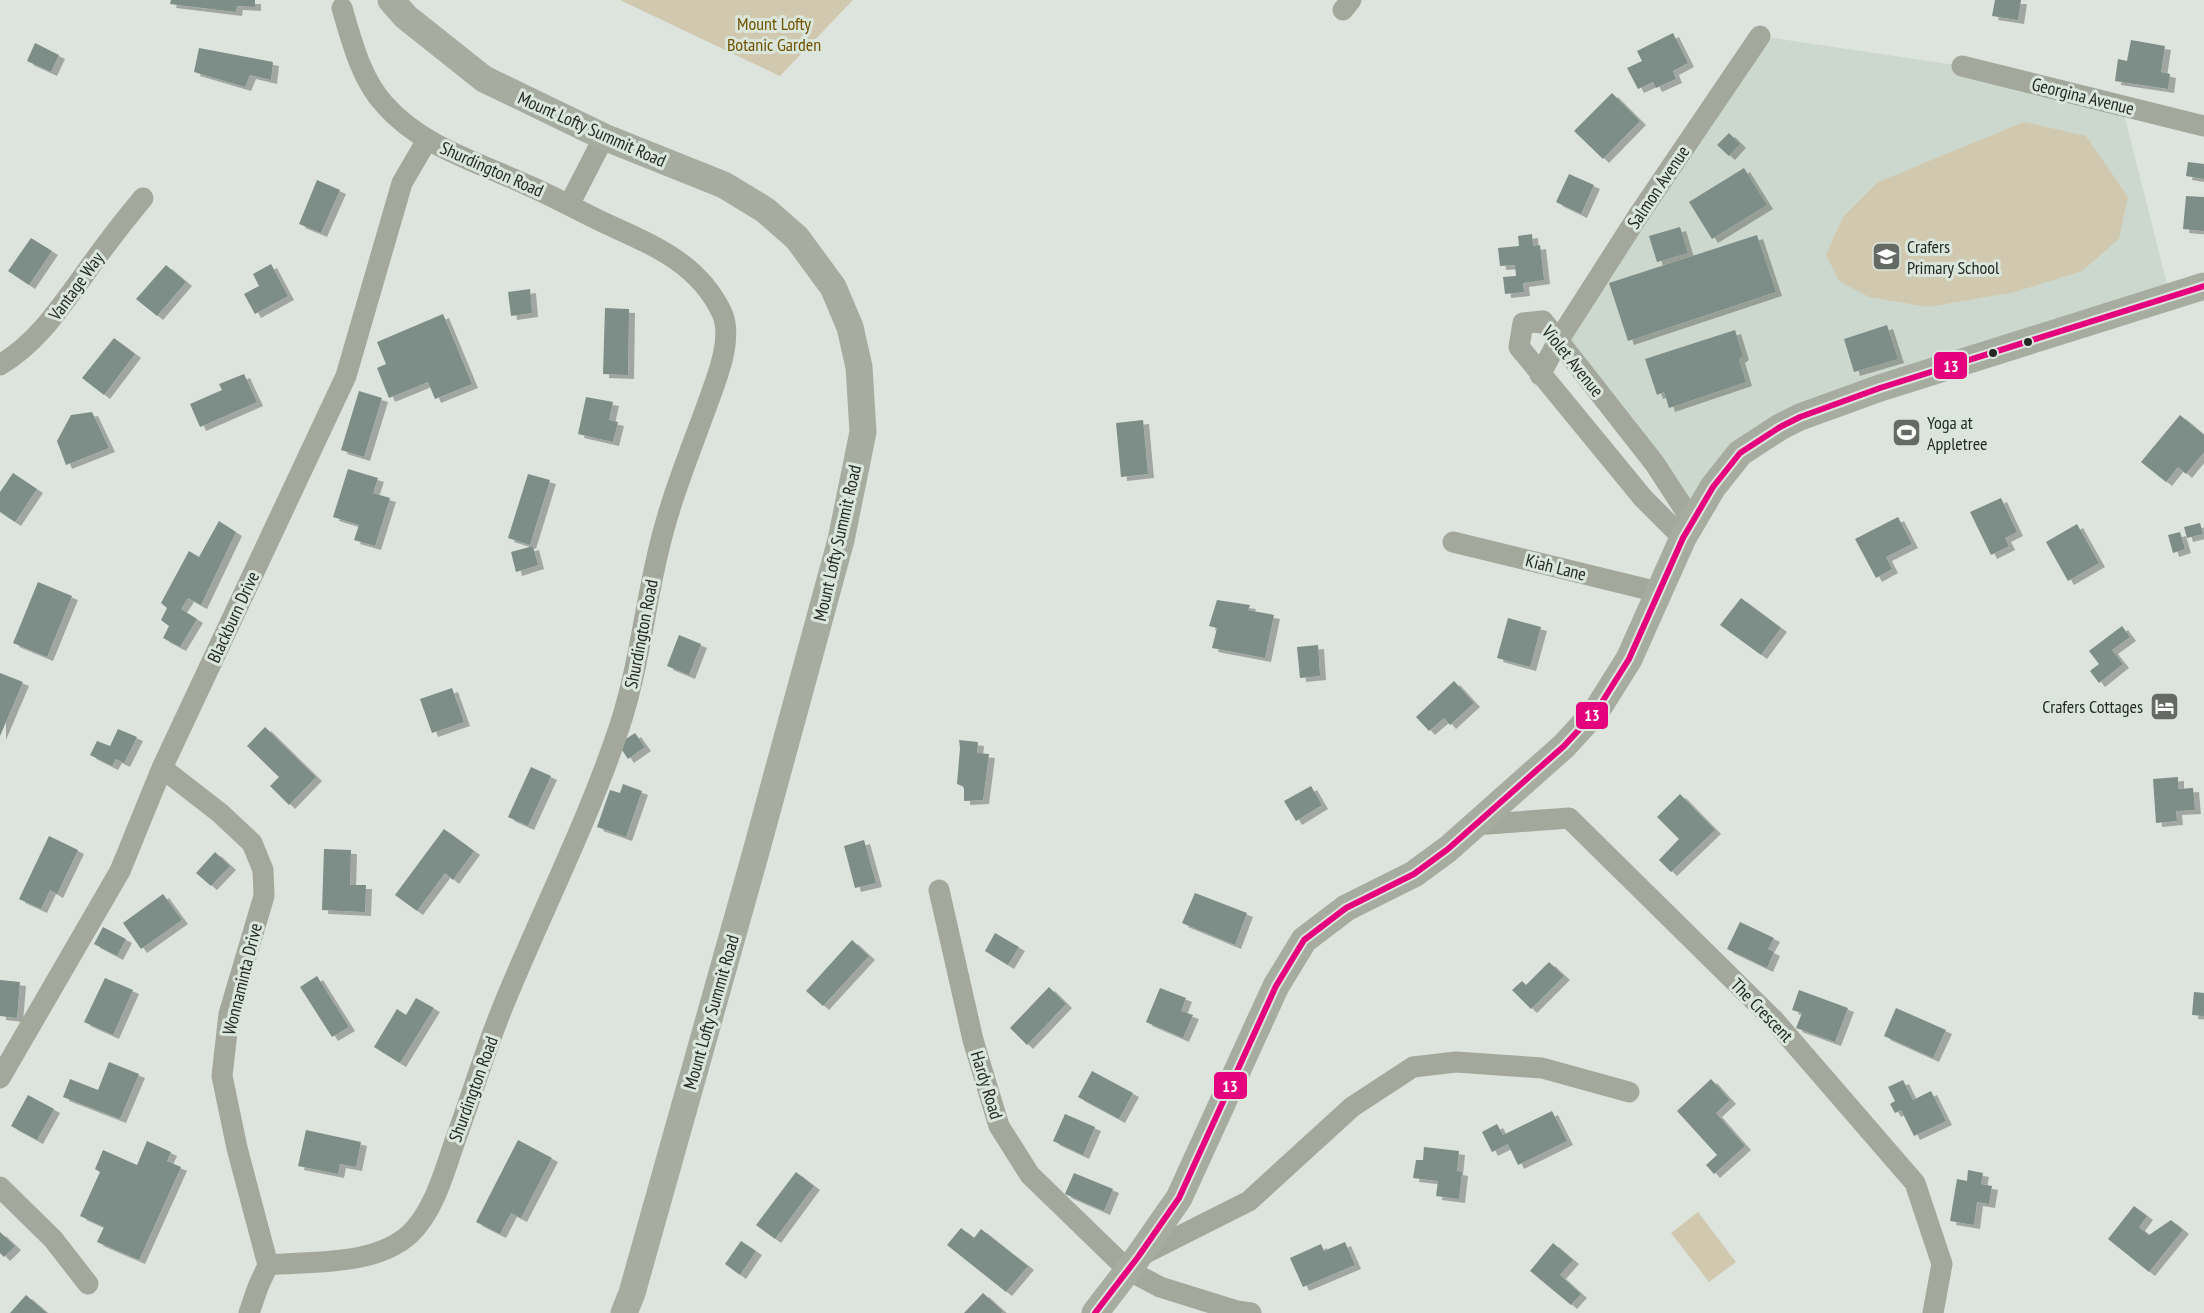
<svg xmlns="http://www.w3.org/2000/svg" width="2204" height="1313" viewBox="0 0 2204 1313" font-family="'PT Sans Narrow',sans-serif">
	<defs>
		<filter id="shadow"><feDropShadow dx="6" dy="4" stdDeviation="0" flood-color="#0004"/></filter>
	</defs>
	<rect width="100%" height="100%" fill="#dde3dd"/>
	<path fill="#ccd8cd" d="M1760 36 1962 66 2122 106 2170 296 1780 427 1692 521 1558 341Z"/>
	<path fill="#d1c9af" d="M620 0H853L780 76Z
		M2024 122 2086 136 2128 197 2119 239 2082 271 2015 292 1928 307 1869 297 1839 281 1826 255 1843 217 1878 182Z
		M1698 1212 1736 1262 1709 1282 1671 1233Z"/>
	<path fill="#7d8d88" filter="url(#shadow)" d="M171 0H255V7L237 6 236 12 170 4Z
		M1995 0H2021L2018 20 1992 16Z
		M1673 33 1688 63 1673 71 1676 79 1656 88 1653 82 1638 89 1627 68 1642 61 1637 51Z
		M2131 40 2165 46 2161 72 2170 74 2168 89 2115 81 2118 59 2127 61Z
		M35 43 59 55 51 72 27 61Z
		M199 48 273 62 271 80 250 75 245 87 194 72Z
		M1612 93 1640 121 1603 159 1574 131Z
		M1729 133 1740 144 1729 156 1717 145Z
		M2188 162 2204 164V179L2186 176Z
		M1744 168 1767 205 1712 239 1689 202Z
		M1569 174 1594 185 1581 214 1556 202Z
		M317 180 340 190 321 233 299 224Z
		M2186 196 2204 197V231L2183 229Z
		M1680 227 1688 253 1657 262 1649 236Z
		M1532 234 1533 246 1540 245 1544 280 1523 283 1524 292 1505 294 1503 277 1516 276 1515 265 1500 266 1498 248 1519 246 1518 236Z
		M1757 235 1776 292 1628 341 1609 283Z
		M31 238 52 251 29 285 8 271Z
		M271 264 288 296 255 314 244 294 259 286 253 274Z
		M166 265 186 282 157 316 136 299Z
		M530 289 532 313 511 316 508 292Z
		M605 308 629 309 628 375 603 374Z
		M443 314 472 384 435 399 428 382 389 398 377 368 386 364 377 342Z
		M1887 325 1898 359 1854 372 1844 339Z
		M1735 330 1743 356 1739 359 1746 382 1669 408 1664 392 1657 395 1645 359Z
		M114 338 135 354 104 395 82 378Z
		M244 374 257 402 200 427 190 404 222 390 219 384Z
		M359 391 382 398 364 457 341 450Z
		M586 397 613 402 609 420 618 422 613 442 578 434Z
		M92 412 109 448 66 465 57 441 71 415Z
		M2180 415 2204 435V452L2186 474 2178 467 2166 482 2141 462Z
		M1143 420 1148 474 1121 477 1116 423Z
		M348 469 378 478 373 493 390 498 375 546 354 540 359 525 333 517Z
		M13 473 37 489 15 522 0 512V492Z
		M528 474 550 480 530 545 508 538Z
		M2001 498 2017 532 2005 538 2009 546 1991 555 1970 512Z
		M1898 517 1912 544 1886 557 1892 569 1876 578 1855 539Z
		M219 521 236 532 201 605 188 598 181 609 197 619 180 647 163 638 169 626 161 620 167 608 161 603 189 551 199 557Z
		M2200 523 2203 534 2187 538 2184 527Z
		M2077 524 2099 563 2068 581 2046 542Z
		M2180 532 2185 549 2173 553 2168 535Z
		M533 546 538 565 516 572 511 552Z
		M38 582 72 596 47 657 13 643Z
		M1741 598 1781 628 1761 655 1720 625Z
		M1217 600 1250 605 1248 610 1274 615 1265 658 1212 648 1217 628 1209 626Z
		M1508 618 1541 627 1530 667 1497 658Z
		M2122 626 2130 637 2112 650 2123 664 2099 683 2090 671 2099 664 2089 651Z
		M679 635 701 644 689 675 667 666Z
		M1318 645 1320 676 1300 678 1297 647Z
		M0 673 23 682 0 736Z
		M1454 681 1474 703 1450 725 1444 718 1429 731 1416 717Z
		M452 688 464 722 432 733 420 699Z
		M265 727 316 777 289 805 270 786 279 777 247 746Z
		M118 729 137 737 124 763 116 759 112 766 90 755 97 741 110 746Z
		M635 733 645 747 628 759 618 744Z
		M959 740 978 742 977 753 989 754 983 800 964 801V787L957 784 960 748Z
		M531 767 551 776 528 826 508 817Z
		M2178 777V789L2193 788 2195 810 2176 811 2177 821 2156 823 2153 779Z
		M623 784 642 791 626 837 597 827 610 790 620 793Z
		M1311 786 1322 805 1296 821 1284 801Z
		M1680 794 1715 830 1671 872 1659 860 1679 839 1657 817Z
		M444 829 474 851 453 880 445 873 417 911 395 895Z
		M49 836 78 850 57 894 50 890 41 909 19 899Z
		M864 840 876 883 855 888 844 846Z
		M324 849 351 850 350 885H366L365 912 322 910Z
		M215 852 230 866 211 886 196 873Z
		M1195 893 1247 913 1235 945 1182 923Z
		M163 894 182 920 141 949 123 923Z
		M1740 922 1774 938 1768 949 1774 952 1767 968 1727 949Z
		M103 927 126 939 117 956 94 944Z
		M995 933 1019 947 1008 965 985 951Z
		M852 940 869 956 823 1006 806 991Z
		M1549 962 1564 976 1531 1009 1512 990 1522 981 1526 985Z
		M317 976 349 1027 332 1037 300 987Z
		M105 978 133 990 113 1035 84 1022Z
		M0 980 20 982 17 1018 0 1016Z
		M1049 987 1066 1004 1027 1045 1010 1028Z
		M1160 988 1186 998 1181 1011 1193 1015 1183 1038 1146 1022Z
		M1799 990 1848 1008 1835 1042 1796 1028 1802 1013 1792 1010Z
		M2194 992 2204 993V1016L2192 1015Z
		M416 998 434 1008 400 1063 374 1047 397 1009 406 1015Z
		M1896 1008 1946 1030 1933 1058 1884 1036Z
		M109 1062 139 1074 120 1119 63 1097 70 1079 98 1090Z
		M1092 1071 1133 1093 1119 1119 1078 1097Z
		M1711 1079 1730 1100 1716 1113 1745 1146 1714 1174 1706 1165 1717 1155 1677 1111Z
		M1903 1080 1913 1100 1931 1091 1946 1121 1914 1136 1901 1110 1895 1113 1890 1104 1895 1101 1888 1087Z
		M28 1095 54 1109 37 1140 11 1126Z
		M1552 1111 1567 1141 1518 1165 1508 1144 1492 1152 1482 1132 1497 1124 1503 1135Z
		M1065 1114 1095 1127 1083 1155 1053 1141Z
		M306 1130 361 1142 356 1167 340 1164 338 1174 298 1166Z
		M518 1140 552 1158 521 1218 511 1213 500 1234 476 1222Z
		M147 1141 171 1152 167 1161 181 1167 139 1260 97 1242 104 1227 80 1216 100 1172 95 1169 103 1150 137 1165Z
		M1424 1147 1459 1151 1457 1171 1462 1172 1459 1199 1436 1196 1438 1181 1413 1178 1416 1160H1423Z
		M1968 1170 1983 1173 1981 1184 1992 1186 1989 1204 1977 1202 1974 1225 1950 1221 1957 1179 1967 1181Z
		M796 1172 814 1186 775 1239 756 1225Z
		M1074 1173 1113 1189 1104 1211 1065 1194Z
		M2134 1206 2147 1216 2139 1227 2149 1235 2171 1220 2183 1230 2149 1272 2108 1239Z
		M961 1228 974 1238 981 1229 1028 1266 1006 1292 947 1245Z
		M0 1232 15 1246 4 1257 0 1253Z
		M741 1241 756 1251 740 1275 725 1264Z
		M1345 1242 1355 1265 1303 1287 1290 1258 1321 1244 1324 1251Z
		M1553 1243 1573 1260 1560 1275 1581 1294 1571 1305 1530 1271Z
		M983 1293 1003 1311 1001 1313H964Z
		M26 1295 47 1313H10Z"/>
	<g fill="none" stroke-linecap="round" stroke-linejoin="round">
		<path stroke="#a4a89c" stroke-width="21" d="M1343 10 1351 0
			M1962 66 2204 126
			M569 205 604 137
			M0 365C37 343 60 308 84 275 103 248 122 223 143 198
			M1540 375 1558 341 1638 216 1760 36
			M1683 538 1643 498 1519 347 1523 323 1543 321 1655 464 1692 521
			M1453 542 1658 592
			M162 768 220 813 252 843 263 870 264 896 229 1014 222 1076 237 1148 268 1265
			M1475 825 1569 818 1774 1020 1915 1183 1942 1264 1933 1313
			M939 890 973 1040 999 1126 1030 1175 1128 1270 1160 1287 1237 1311 1251 1313
			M0 1078 120 871 162 768 346 376 402 183 427 140
			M0 1187 53 1239 88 1284
			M1138 1257 1249 1201 1352 1107 1413 1067 1456 1062 1542 1068 1629 1092
			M268 1265C313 1261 375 1266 410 1234 435 1210 445 1169 456 1138 473 1092 487 1044 506 999 544 907 589 819 620 725 638 670 644 613 657 557 668 506 688 457 706 408 715 382 734 340 722 313 699 264 655 246 609 225 581 212 555 197 527 185 478 162 422 147 385 105 361 79 352 42 342 8
			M249 1313 258 1287 268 1265"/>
		<path stroke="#a7aca1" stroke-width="27" d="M391 0 406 17 484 79 604 137 724 185 765 210 797 238 833 287 850 327 859 367 863 432 841 540 754 859 632 1293 624 1313
			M1095 1313 1138 1257 1179 1198 1276 986 1304 940 1346 908 1414 874 1448 849 1564 746 1597 710 1629 659 1683 538 1713 487 1740 453 1780 427 1800 417 1880 388 2204 286"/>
		<defs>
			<path id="bus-1" d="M1095 1313 1138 1257 1179 1198 1276 986 1304 940 1346 908 1414 874 1448 849 1564 746 1597 710 1629 659 1683 538 1713 487 1740 453 1780 427 1800 417 1880 388 2204 286"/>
		</defs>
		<use href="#bus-1" stroke="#dae6db" stroke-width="10"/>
		<use href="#bus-1" stroke="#e5007d" stroke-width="6"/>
	</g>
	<defs>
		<symbol id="school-square" viewBox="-11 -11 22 22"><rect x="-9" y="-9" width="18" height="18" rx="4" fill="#656a65" stroke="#dae6db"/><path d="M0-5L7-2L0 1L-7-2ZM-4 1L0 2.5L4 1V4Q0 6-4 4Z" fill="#fff"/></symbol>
		<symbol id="stadium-square" viewBox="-11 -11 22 22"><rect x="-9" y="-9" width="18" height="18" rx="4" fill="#656a65" stroke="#dae6db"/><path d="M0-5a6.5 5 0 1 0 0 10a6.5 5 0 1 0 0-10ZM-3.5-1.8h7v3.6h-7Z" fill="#fff"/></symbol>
		<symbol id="hotel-square" viewBox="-11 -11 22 22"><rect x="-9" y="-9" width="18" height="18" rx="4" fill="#656a65" stroke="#dae6db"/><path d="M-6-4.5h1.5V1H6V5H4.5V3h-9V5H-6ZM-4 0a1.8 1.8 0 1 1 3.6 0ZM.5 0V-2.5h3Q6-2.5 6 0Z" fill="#fff"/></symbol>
	</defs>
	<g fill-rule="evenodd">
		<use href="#school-square" x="1870" y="240" width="33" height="33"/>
		<use href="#stadium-square" x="1890" y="416" width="33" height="33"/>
		<use href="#hotel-square" x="2148" y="690" width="33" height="33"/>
	</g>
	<g fill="#242925" stroke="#dae6db" stroke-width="2">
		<circle cx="2028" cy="342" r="5"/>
		<circle cx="1993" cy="353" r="5"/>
	</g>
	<g text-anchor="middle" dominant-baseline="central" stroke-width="6" stroke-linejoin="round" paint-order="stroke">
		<g font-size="18" fill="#705300" stroke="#dae6db">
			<text x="774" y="23">Mount Lofty<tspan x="774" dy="21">Botanic Garden</tspan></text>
		</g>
		<g font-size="18" fill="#242925" stroke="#dae6db">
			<text transform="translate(2083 96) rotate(14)">Georgina Avenue</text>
			<text transform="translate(592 129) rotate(24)">Mount Lofty Summit Road</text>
			<text transform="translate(492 169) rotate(24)">Shurdington Road</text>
			<text transform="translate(1658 187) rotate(-56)">Salmon Avenue</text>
			<text transform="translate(76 286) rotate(-54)">Vantage Way</text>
			<text transform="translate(1573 361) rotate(51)">Violet Avenue</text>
			<text transform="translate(837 543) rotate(-77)">Mount Lofty Summit Road</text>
			<text transform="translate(1556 567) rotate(14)">Kiah Lane</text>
			<text transform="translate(233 617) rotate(-65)">Blackburn Drive</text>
			<text transform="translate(641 634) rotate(-79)">Shurdington Road</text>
			<text transform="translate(242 979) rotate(-76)">Wonnaminta Drive</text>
			<text transform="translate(1762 1010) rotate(46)">The Crescent</text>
			<text transform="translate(711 1012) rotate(-74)">Mount Lofty Summit Road</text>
			<text transform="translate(987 1085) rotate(73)">Hardy Road</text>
			<text transform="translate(473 1089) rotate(-70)">Shurdington Road</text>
		</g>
		<g font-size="18" fill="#242925" stroke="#dae6db" text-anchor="start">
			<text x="1907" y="246">Crafers<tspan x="1907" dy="21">Primary School</tspan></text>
			<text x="1927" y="422">Yoga at<tspan x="1927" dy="21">Appletree</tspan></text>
			<text x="2143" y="706" text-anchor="end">Crafers Cottages</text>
		</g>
	</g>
	<g stroke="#dae6db" stroke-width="2">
		<rect x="1933" y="351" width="35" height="29" rx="6" fill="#e5007d"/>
		<rect x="1575" y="701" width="34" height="29" rx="6" fill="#e5007d"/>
		<rect x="1213" y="1071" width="35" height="29" rx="6" fill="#e5007d"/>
	</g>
	<g font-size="16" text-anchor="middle" font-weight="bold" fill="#fff">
		<text x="1951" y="372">13</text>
		<text x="1592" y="721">13</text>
		<text x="1230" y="1092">13</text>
	</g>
</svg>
